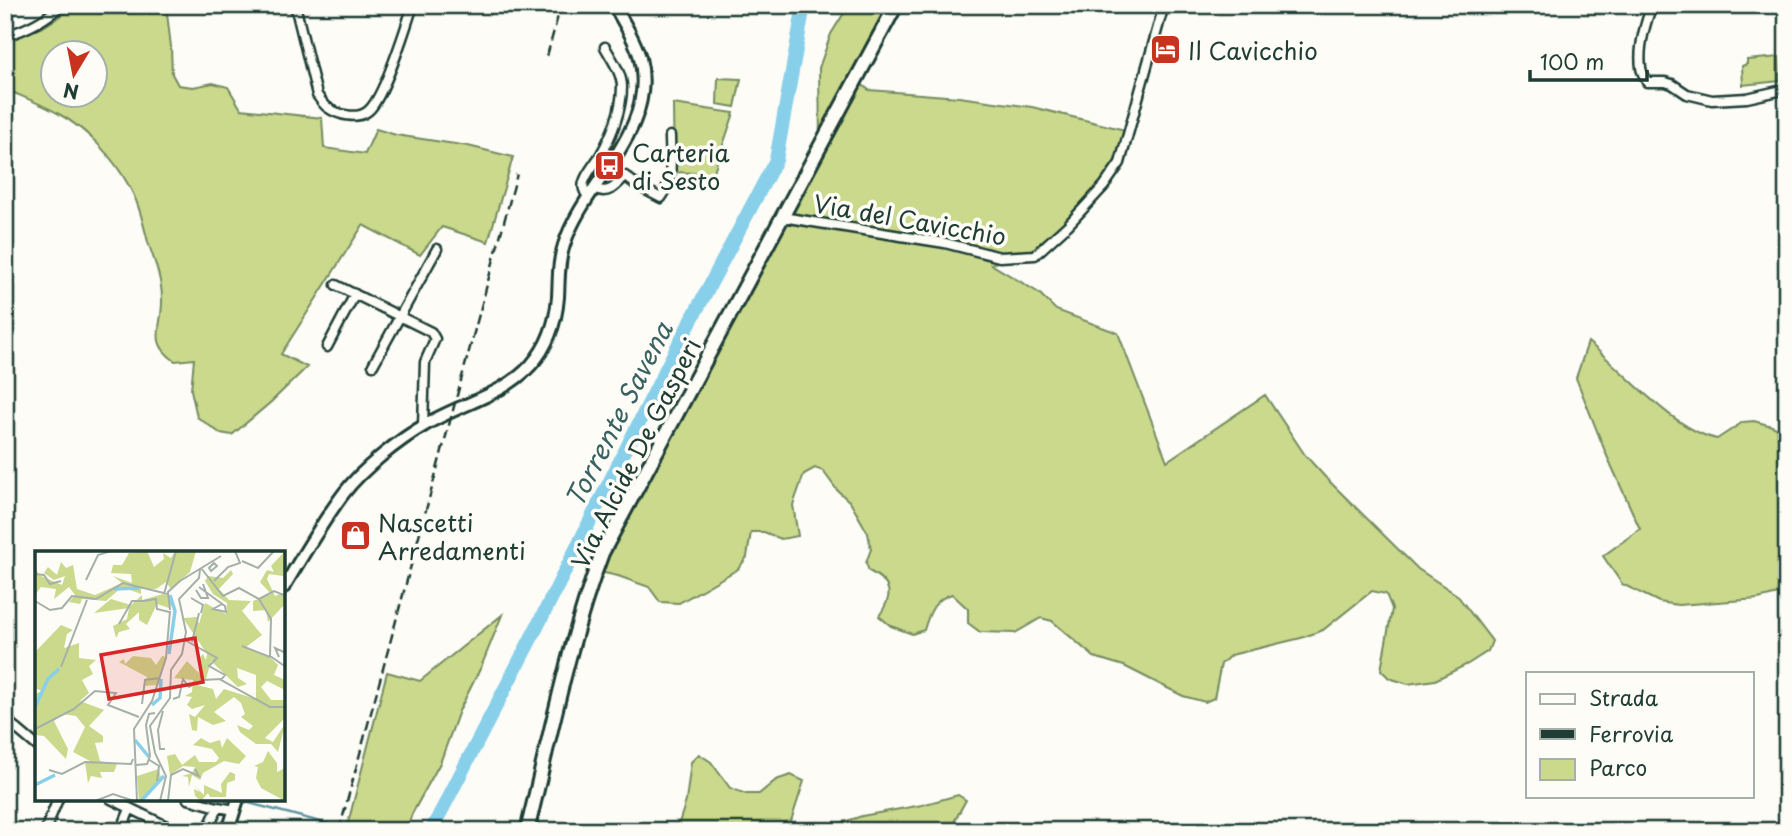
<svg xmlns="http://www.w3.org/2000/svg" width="1792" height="836" viewBox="0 0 1792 836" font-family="'Playpen Sans',sans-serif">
	<rect width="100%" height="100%" fill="#fdfcf7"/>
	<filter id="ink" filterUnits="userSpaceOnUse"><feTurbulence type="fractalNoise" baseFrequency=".0143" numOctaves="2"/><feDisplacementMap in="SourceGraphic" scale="14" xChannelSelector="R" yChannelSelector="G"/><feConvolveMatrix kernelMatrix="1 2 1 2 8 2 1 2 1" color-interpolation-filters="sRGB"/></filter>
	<g filter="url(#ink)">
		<path fill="#cad98c" stroke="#748b60" stroke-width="2" fill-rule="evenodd" d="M78 5H173L167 13 171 47 172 74 178 85 193 87 213 83 228 87 241 109 322 118 324 148 365 154 376 129 396 135 468 146 513 157 488 242 442 227 420 255 363 225 281 354 307 367 271 402 232 435 220 433 197 417 191 390 194 359 175 361C147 342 163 327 162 299 162 279 154 260 148 242 143 223 139 203 129 186 113 157 88 130 59 114 42 104 23 97 5 89V41L43 27ZM52 52H94V94H52Z
			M849 5H899L860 83 869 90 959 97 1032 107 1125 130 1113 173 1049 247 991 264 1039 293 1056 310 1118 333 1167 461 1265 395 1305 455 1326 478 1418 569 1457 595 1492 641 1488 651 1468 664 1435 680 1408 684 1389 678 1381 670 1392 609 1386 594 1372 591 1323 630 1301 638 1231 655 1221 664 1214 698 1205 702 1183 696 1124 666 1094 657 1052 621 1041 618 1015 633 980 632 968 623V609L952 594C934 599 929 613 924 630L912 634 891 626 879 616C894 595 892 583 869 571L866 563 871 549 868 533 850 502 837 490 823 471 815 468 804 474 793 505 798 536 781 539 764 532H751L747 557 738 569 679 603 660 602 649 587 618 576 586 569 663 435 820 143 819 68 831 34Z
			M1779 57 1780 81 1743 85 1742 66 1747 64V60Z
			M718 78 741 79 735 107 717 104Z
			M673 104 734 113 713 174 674 172Z
			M1588 342C1624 371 1673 430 1717 439L1743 422 1754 421 1772 426 1787 433V589L1782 593 1758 599 1678 605 1659 602 1622 584 1603 556 1640 529 1607 456 1576 378Z
			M502 615 481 667 459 711 440 763 412 814 406 831H346L387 672 420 681Z
			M699 754 711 762 730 788 746 794H759L776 780 791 775 804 781 790 824 799 830 802 831H674L678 826 686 801 691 762Z
			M958 795 966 800 949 831H816L862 816 922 805Z"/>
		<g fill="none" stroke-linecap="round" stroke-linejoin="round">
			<path stroke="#5e95a1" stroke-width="2.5" d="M245 802 332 825"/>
			<path stroke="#88cfe9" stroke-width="14" d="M431 831 537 627 675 351 776 160 804 5"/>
			<defs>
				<path id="street" d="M295 5 317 95C320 99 323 104 327 107 338 115 357 120 368 111 384 98 406 27 413 5
					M1652 5C1645 24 1638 47 1641 67 1641 72 1645 77 1647 82H1665L1672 84 1687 94 1712 100 1747 98 1787 89
					M5 36C25 30 46 20 61 5
					M594 188C608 196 616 186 625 176L638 186 661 198C675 179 670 158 670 136
					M588 197C585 192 582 188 584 182 587 172 596 163 601 154 612 135 622 109 622 87 622 73 611 58 605 47
					M782 217 945 243 1000 257 1035 255 1068 225 1104 186 1120 163 1164 5
					M336 285 431 332 435 339 425 362 423 426
					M327 347 355 294
					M373 365 437 249
					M5 719 37 746
					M111 799 177 831
					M188 799 218 807 235 810
					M45 831 58 799
					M121 831 130 809
					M207 831 218 807"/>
				<path id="secondary" d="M284 587C303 555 322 522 344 493 362 469 399 440 425 425 459 404 503 396 531 365 548 346 556 322 558 297 559 279 558 262 564 245 584 181 658 132 640 58 635 39 623 22 614 5
					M228 831 238 799"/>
				<path id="primary" d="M527 831C550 738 568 643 602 553L896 5"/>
			</defs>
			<use href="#street" stroke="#1f3d34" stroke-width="13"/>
			<use href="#secondary" stroke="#1f3d34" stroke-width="16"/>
			<use href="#primary" stroke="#1f3d34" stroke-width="18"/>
			<use href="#street" stroke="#fdfcf7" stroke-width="8"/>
			<use href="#secondary" stroke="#fdfcf7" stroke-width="10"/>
			<use href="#primary" stroke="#fdfcf7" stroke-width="12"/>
			<path stroke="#1f3d34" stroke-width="2.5" stroke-dasharray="10 5" stroke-linecap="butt" d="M547 56 561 5
				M339 831 517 174"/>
		</g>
	</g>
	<defs>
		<symbol id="hotel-square" viewBox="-11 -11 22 22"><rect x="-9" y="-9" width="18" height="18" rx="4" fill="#c8321e" stroke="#fdfcf7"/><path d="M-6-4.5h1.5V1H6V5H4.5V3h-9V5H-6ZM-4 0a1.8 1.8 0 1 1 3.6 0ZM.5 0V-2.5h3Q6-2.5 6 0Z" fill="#fff"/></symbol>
		<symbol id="bus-square" viewBox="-11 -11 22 22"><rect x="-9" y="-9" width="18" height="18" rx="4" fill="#c8321e" stroke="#fdfcf7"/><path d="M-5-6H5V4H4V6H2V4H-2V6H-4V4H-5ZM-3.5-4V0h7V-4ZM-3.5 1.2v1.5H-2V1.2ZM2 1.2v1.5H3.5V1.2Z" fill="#fff"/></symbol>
		<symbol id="shop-square" viewBox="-11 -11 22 22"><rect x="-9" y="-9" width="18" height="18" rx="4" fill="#c8321e" stroke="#fdfcf7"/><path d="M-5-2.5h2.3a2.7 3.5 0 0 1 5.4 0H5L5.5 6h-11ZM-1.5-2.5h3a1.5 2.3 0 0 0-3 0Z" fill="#fff"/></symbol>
	</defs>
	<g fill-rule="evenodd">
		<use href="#hotel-square" x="1148" y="32" width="35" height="35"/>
		<use href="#bus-square" x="592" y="148" width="35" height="35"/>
		<use href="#shop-square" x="338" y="518" width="35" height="35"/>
	</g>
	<g text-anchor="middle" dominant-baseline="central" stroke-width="7" stroke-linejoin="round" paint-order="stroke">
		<g font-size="24" fill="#1f3d34" stroke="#fdfcf7" text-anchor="start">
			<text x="1188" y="50">Il Cavicchio</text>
			<text x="632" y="152">Carteria<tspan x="632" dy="28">di Sesto</tspan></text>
			<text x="378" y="522">Nascetti<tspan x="378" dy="28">Arredamenti</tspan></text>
		</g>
		<g font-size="24" fill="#1f3d34" stroke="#fdfcf7">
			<text transform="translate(910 219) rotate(10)">Via del Cavicchio</text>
			<text transform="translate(635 453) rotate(-63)">Via Alcide De Gasperi</text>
		</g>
		<g font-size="26" font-style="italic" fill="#396261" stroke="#fdfcf7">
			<text transform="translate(618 414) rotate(-63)">Torrente Savena</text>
		</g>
	</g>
	<g transform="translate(35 551)">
		<rect width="250" height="250" fill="#fdfcf7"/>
		<path d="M112 0 119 16 129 8 128 2 136 7 140 0H161L155 21 136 38 131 31 121 38H106V43L87 36 71 50 47 48 45 53 34 51 40 44 34 36 19 48 21 38 6 36 0 44V15L4 24 27 34 30 25 19 29 9 22 13 16 22 24 26 11 31 17 38 14 42 38 60 44 87 32 78 25 97 32 96 23 76 22 78 14H87L94 2ZM250 0V39L248 25 234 23 232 28 240 45 248 42 250 53 233 71 231 59 218 60V50L236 43 225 31 232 19 239 21 236 15ZM196 19 198 23 184 38 194 49 216 50 207 60 227 84 211 96 235 106 243 114 239 124 250 129V139L232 130 226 136 236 149H250V167L230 187 238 191 250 173 243 201 236 193H221L205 181 202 174 214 179 218 175 206 166 210 163 206 152 199 146 179 161 191 170 178 174 163 166 162 180 157 179 154 163 160 166 170 154 157 158 152 154 157 146 150 145 157 141 158 129 139 127 152 110 168 126 164 107 168 103 171 109 172 103 148 67 162 66 164 73 170 52 191 63 192 52 178 43 170 30 173 25 188 27ZM176 110 203 136 212 133 203 127 202 117 221 124V148L189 138 181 148 178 138 162 134 171 128ZM128 43 134 44 138 53 134 57 122 53 112 74 104 69V61L91 73 95 78 84 81 81 87 78 75 92 68 94 57 59 62 76 48 96 54 107 44V49ZM26 74 38 79 32 83 29 97 44 92V107L61 109 54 115 58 123 47 129 54 142 45 150 69 159 54 175 68 185V191L60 192 65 210 82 213 79 221H65L67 227 56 225 53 232 50 211 55 210 38 201 50 176 41 165 27 163 19 170 33 198 31 208 9 185 0 184V143L7 140 0 137V101ZM98 105 116 107 121 114 127 105 132 106 122 134 108 135 112 126 84 111 89 108 90 113ZM166 187 175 192 185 189 187 197 192 187 211 205 204 213 189 210 168 222 165 229 157 224 154 236 153 226 147 225 157 222 160 216 148 215 135 224 132 205 140 203 147 214 160 204 164 211H181L184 207 177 198 158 194ZM233 200 242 212V221L250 217V250L226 237 221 227 223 216 219 215 228 211ZM124 218 126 227 104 250 102 225ZM195 221 200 223V229L192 232 191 246H175L173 242 166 250 160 245 159 238 165 241 159 234 169 244V234L187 242 186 233Z" fill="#cad98c" fill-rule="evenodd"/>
		<path fill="none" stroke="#88cfe9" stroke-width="3.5" d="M79 38 104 37M134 103 140 60 135 44M117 154 125 147 126 128M0 156 13 128 24 118M100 189 114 206M0 234 20 224M106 250 129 225"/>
		<path fill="none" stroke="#a4b0a9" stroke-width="2" d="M207 10 223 17 239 0M179 12 182 15 176 20 174 17ZM166 17 188 45 204 37 224 48 236 68 235 105 251 116M0 23 9 24 15 33 26 30M51 29 63 4 76 0M145 30 186 5M179 30 193 16 205 12 200 0M164 36 190 55 191 61 178 58 187 53M161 39 166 47H173L168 33M129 43 141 0M156 47 168 54 166 62M224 48 239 40 251 45M0 50 15 59 27 57 37 45 61 48 88 32 133 43M109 50 121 48 122 58 134 61M135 59 133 41 145 30M84 73 97 50H109M148 88 182 107 174 115 190 124 186 129 235 156H251M157 91 164 62M207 95 235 106M244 106 240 97 251 102M26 116 52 49M138 148 144 146 148 128 154 136 168 129 186 128M107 153 110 129 125 127M128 160 123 179 125 198H130M0 178 39 158 60 140 81 142 73 154 104 166M113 208 124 215 122 230M101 214 112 213 115 205 111 174 114 163 120 162M14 219 27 223 50 211 96 213 98 208M60 250 78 243 99 250M102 250 99 178 117 150 131 107 135 60M125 250 131 225 120 202 115 175 135 147 136 119 147 103 151 81 144 48 164 27 165 18M133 250 136 224 148 218 164 225 160 218"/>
		<path fill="#d62828" fill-opacity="0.15" stroke="#d62828" stroke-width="3.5" d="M160 87 168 131 74 148 66 104Z"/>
		<rect width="250" height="250" fill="none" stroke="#1f3d34" stroke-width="3.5"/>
	</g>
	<rect width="1792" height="836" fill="none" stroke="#fdfcf7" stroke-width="28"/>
	<rect x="14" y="14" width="1764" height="808" fill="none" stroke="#1f3d34" stroke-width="2.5" filter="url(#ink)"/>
	<rect x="1526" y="672" width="228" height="126" fill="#fdfcf7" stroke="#a4b0a9" stroke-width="2"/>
	<rect x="1540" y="694" width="35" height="10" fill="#fdfcf7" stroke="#a4b0a9" stroke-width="2"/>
	<text x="1589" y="706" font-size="21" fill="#1f3d34">Strada</text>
	<rect x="1540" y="729" width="35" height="10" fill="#1f3d34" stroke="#a4b0a9" stroke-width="2"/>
	<text x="1589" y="742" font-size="21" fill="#1f3d34">Ferrovia</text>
	<rect x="1540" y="759" width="35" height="21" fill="#cad98c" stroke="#a4b0a9" stroke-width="2"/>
	<text x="1589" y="776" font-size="21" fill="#1f3d34">Parco</text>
	<g transform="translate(74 74) rotate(190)"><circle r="33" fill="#fdfcf7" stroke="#a4b0a9" stroke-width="2"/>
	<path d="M0-5L12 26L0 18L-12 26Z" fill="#c8321e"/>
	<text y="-10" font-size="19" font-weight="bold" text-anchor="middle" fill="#1f3d34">N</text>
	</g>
	<path d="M1530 70v10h117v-10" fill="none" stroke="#1f3d34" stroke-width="3.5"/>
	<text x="1540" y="70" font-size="21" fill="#1f3d34" stroke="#fdfcf7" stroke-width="5" paint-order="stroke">100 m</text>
</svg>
